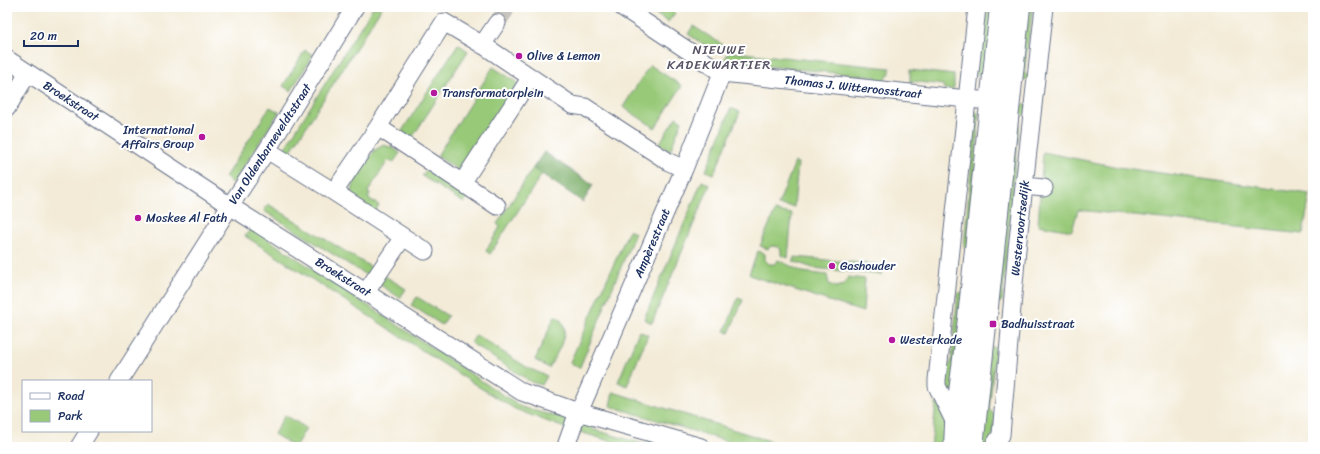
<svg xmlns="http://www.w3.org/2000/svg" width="1320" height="454" viewBox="0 0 1320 454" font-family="Sriracha,sans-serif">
	<rect width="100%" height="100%" fill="#fff"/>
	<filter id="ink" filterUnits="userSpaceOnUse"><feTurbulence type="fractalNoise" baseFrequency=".025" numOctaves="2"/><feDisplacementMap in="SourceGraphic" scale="8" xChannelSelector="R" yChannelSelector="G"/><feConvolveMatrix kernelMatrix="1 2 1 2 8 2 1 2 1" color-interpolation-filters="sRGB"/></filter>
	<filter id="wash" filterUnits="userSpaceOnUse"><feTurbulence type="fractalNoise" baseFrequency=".012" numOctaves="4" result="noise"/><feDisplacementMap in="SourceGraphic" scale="16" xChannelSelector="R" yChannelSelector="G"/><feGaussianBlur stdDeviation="0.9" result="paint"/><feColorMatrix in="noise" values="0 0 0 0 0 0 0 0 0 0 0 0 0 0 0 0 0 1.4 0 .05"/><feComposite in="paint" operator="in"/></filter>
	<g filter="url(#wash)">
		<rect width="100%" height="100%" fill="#f3ebd7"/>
		<path fill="#98c978" stroke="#5a7c6b" d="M373 7H382L287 157 281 154Z
			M645 7H665L675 13 668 22Z
			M987 7H997L989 76 975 74 977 51 983 46Z
			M1024 7H1033L1024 73 1030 77 1028 80 1017 78Z
			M693 26 723 45 717 54 688 34Z
			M458 44 468 51 410 141 400 134Z
			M305 50 313 55 291 91 283 86Z
			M730 50 733 52 890 68V73L882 83H877L876 77 735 63 734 68 728 67 722 63Z
			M650 65 682 86 655 128 623 107Z
			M493 67 518 83 461 172 437 156Z
			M910 70 954 75V88L951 90 944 89 943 85 911 81 910 86Z
			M1013 104 1027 105V112L1020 118 1002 301 998 303Z
			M270 107 279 112 234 182H230L225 177Z
			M731 108 740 112 714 174 706 171Z
			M977 112 979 114 970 249 964 247 974 134 969 127 972 113Z
			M676 117 682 121 670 151 659 144Z
			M384 145 393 148 400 153 393 163 389 160 387 162 369 190 368 193 370 194 368 198 379 205 375 212 353 195C349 182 367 163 374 151L378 148Z
			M1043 152 1118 167 1310 194 1303 234 1078 210 1072 231 1038 225Z
			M795 162 798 163 794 207 778 205Z
			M533 168 542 174 490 254 486 251 500 227 497 224Z
			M426 170 467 197 464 203 422 176Z
			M702 181 710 185 652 323 644 319Z
			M268 204 374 269 372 273 366 275 264 211Z
			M775 211 792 214 788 258 781 255V250L778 247 771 246 768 249 760 246Z
			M251 228 521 407 554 416 559 414C566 418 568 421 567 429L515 409 479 387 245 236Z
			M629 230 635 233 580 367 572 365 570 362Z
			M758 251 765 254V260L769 264H775L778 260 803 272 827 275 829 284 836 287 844 285 848 277 865 279 863 312 752 276 749 274Z
			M794 257 883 265 882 275 813 268 793 261Z
			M385 276 406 289 400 298 379 284Z
			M958 293H966L954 405 944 385V368L951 363Z
			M417 297 448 316 442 325 411 305Z
			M738 298 743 300 729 333 725 331Z
			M555 316C576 326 556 354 549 368L535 360Z
			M639 331 648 335 627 386 618 382Z
			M476 335 528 368 547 376 542 385 531 382 471 343Z
			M989 347H996L989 409 995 416 993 435 987 447H978Z
			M613 392 773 442 771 447H746L610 406Z
			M936 403 938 404 949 432 950 447H931Z
			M285 415 306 428 295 447 274 434Z
			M584 423 592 424V429L643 444 649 441 670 447H629L580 432 579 427Z"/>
		<path fill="#7aad68" stroke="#4a6e63" d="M544 152 593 185 583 202 533 168Z"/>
	</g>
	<g filter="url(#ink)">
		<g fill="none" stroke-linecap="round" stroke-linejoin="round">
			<path stroke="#c8c5bf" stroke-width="17" stroke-dasharray="17 8" stroke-linecap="butt" d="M497 23 508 7"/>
			<defs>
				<path id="street" d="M622 7 722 73 967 99 991 101 1002 100
					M482 45 497 23
					M7 59 230 206 522 392 578 412 701 447
					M7 108 28 73
					M378 127 497 206
					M267 150 334 192 378 127 444 22 486 47 572 105 585 107 669 162 684 169
					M462 183 531 77
					M1024 186 1044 188
					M334 192 425 251
					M366 292 403 237
					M119 381 230 206 267 150 355 7
					M956 425 937 386V380L977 7
					M566 446 578 412 583 403 684 169 722 73
					M79 447 89 431
					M993 447 1001 435 1017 249 1044 7"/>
				<path id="secondary" d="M955 447 956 425 969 318 1001 7
					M972 447 1019 7"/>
			</defs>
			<use href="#street" stroke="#677188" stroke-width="19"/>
			<use href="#secondary" stroke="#677188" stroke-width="24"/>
			<use href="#street" stroke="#fff" stroke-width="17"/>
			<use href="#secondary" stroke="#fff" stroke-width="22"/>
		</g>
	</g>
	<g fill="#b5179e" stroke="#fff" stroke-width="1.5">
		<circle cx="519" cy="56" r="4"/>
		<circle cx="434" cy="93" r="4"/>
		<circle cx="202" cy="137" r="4"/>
		<circle cx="138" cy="218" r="4"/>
		<circle cx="832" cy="266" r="4"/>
		<rect x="989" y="320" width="8" height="8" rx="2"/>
		<circle cx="892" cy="340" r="4"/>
	</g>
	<g text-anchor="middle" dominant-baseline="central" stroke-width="4" stroke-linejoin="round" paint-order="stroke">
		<g font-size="12" fill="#1b2f5e" stroke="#fff" text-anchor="start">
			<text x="527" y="56">Olive &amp; Lemon</text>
			<text x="442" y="93">Transformatorplein</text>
			<text x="194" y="130" text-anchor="end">International<tspan x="194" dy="14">Affairs Group</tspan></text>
			<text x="146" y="218">Moskee Al Fath</text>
			<text x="840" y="266">Gashouder</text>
			<text x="1001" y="324">Badhuisstraat</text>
			<text x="900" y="340">Westerkade</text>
		</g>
		<g font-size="12" fill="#1b2f5e" stroke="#fff">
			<text transform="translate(853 87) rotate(6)">Thomas J. Witteroosstraat</text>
			<text transform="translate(71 101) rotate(33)">Broekstraat</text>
			<text transform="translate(270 144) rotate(-57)">Van Oldenbarneveldtstraat</text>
			<text transform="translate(1020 228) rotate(-84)">Westervoortsedijk</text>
			<text transform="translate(652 243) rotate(-67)">Ampèrestraat</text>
			<text transform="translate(343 277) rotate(32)">Broekstraat</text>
		</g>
		<g font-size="13" letter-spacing="1" fill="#595465" stroke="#fff">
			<text x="719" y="49">NIEUWE<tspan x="719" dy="15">KADEKWARTIER</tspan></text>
		</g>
	</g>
	<rect width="1320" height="454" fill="none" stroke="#fff" stroke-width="24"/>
	<rect x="22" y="380" width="130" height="52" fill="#ffffff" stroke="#a4acbf"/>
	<rect x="30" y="393" width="20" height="6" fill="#ffffff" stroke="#a4acbf"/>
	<text x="58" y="400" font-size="12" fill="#1b2f5e">Road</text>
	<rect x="30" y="410" width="20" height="12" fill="#98c978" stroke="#a4acbf"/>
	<text x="58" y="420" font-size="12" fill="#1b2f5e">Park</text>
	<path d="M24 40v6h54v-6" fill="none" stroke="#1b2f5e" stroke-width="2"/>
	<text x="30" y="40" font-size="12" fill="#1b2f5e" stroke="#ffffff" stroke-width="3" paint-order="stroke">20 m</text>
</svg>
